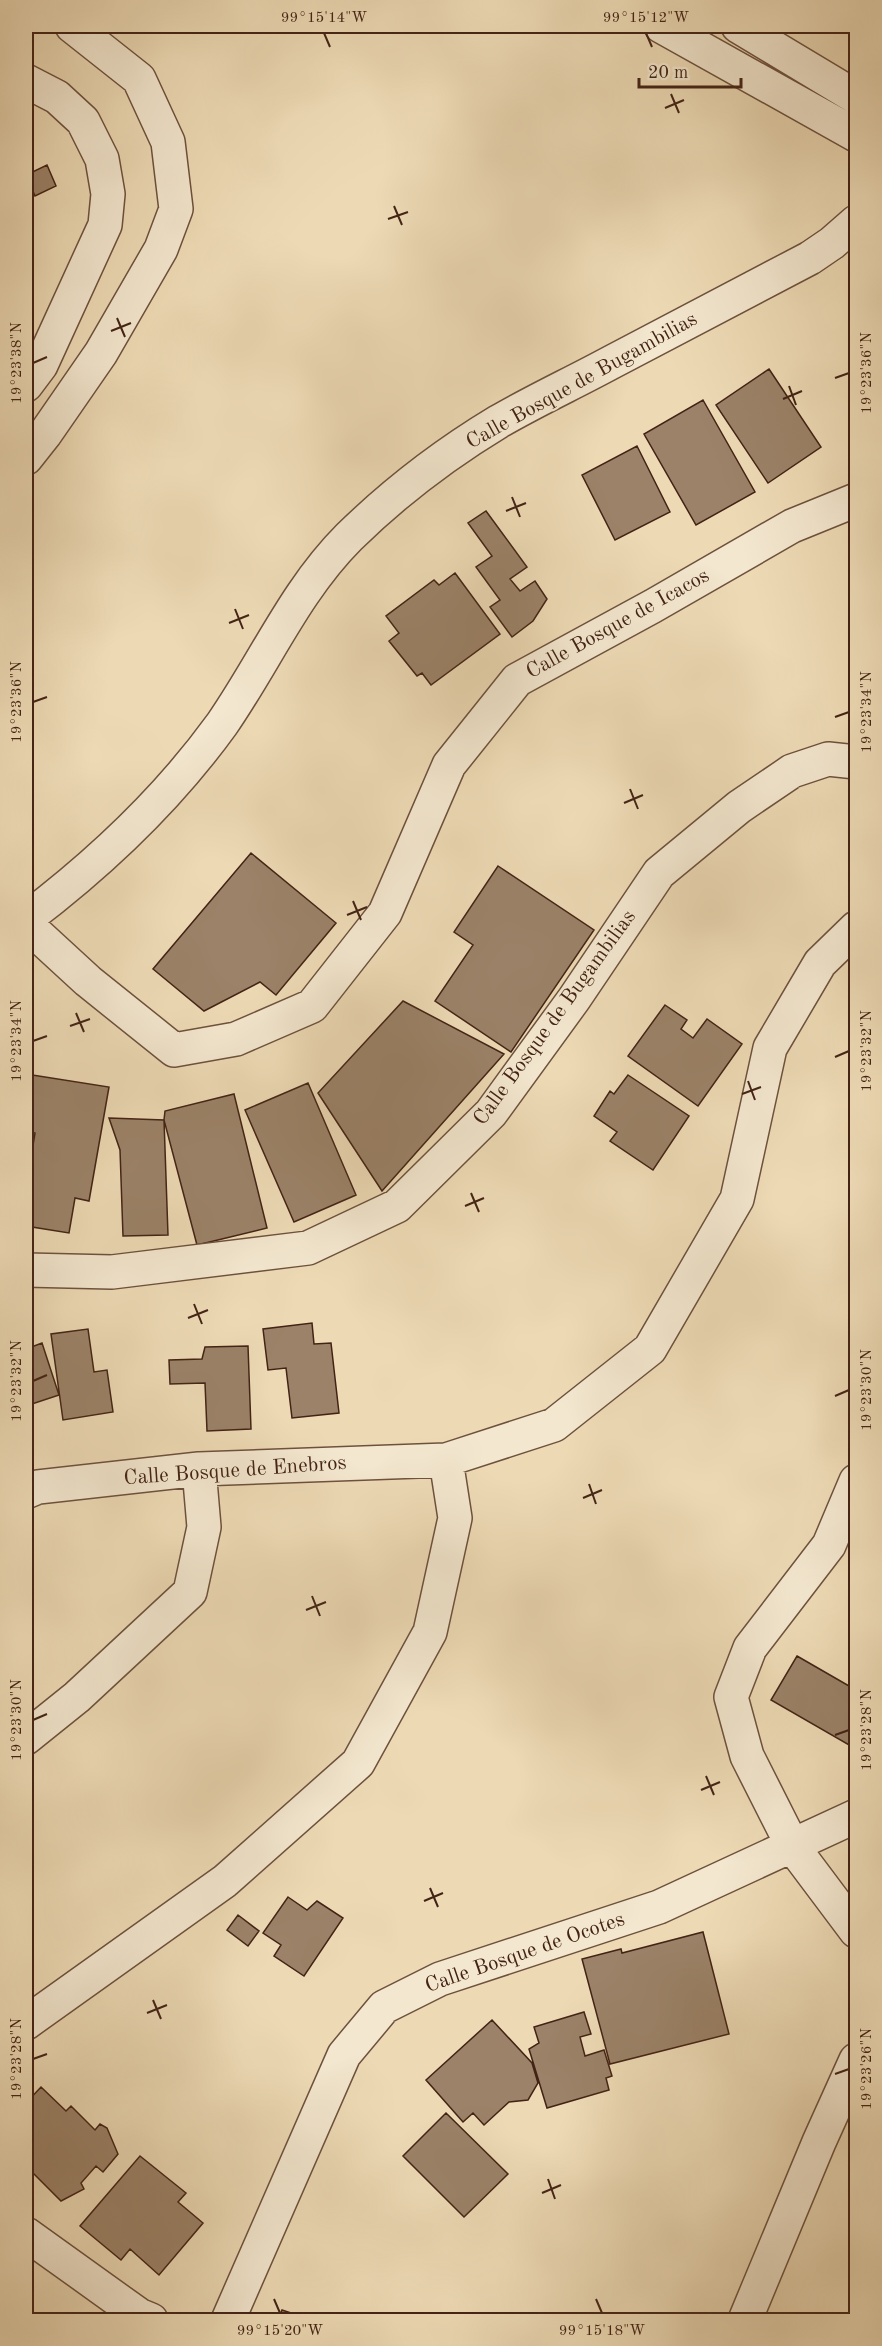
<svg xmlns="http://www.w3.org/2000/svg" width="882" height="2346" viewBox="0 0 882 2346" font-family="'Old Standard TT',serif">
	<rect width="100%" height="100%" fill="#eddab5"/>
	<filter id="stains"><feTurbulence type="fractalNoise" baseFrequency=".00333" numOctaves="4"/><feColorMatrix values="0 0 0 0 .2 0 0 0 0 .09 0 0 0 0 .02 0 0 0 .5 -.17"/></filter>
	<radialGradient id="worn" r=".72"><stop offset=".6" stop-color="#630" stop-opacity="0"/><stop offset="1" stop-color="#630" stop-opacity=".3"/></radialGradient>
	<path fill="#9b8268" stroke="#432315" stroke-width="1.5" d="M47 165 56 186 35 196 26 175Z
		M769 369 821 447 768 483 716 405Z
		M703 400 755 492 696 525 644 434Z
		M637 446 670 512 615 540 582 475Z
		M486 511 527 567 510 579 520 591 535 581 547 599 533 621 512 637 490 607 500 600 476 567 492 556 468 523Z
		M455 573 500 634 431 685 422 673 417 676 389 641 399 633 386 616 434 580 439 585Z
		M251 853 336 923 276 995 260 982 204 1011 153 969Z
		M498 866 594 930 511 1052 435 1001 473 945 454 932Z
		M403 1001 504 1054 382 1191 318 1093Z
		M665 1005 687 1020 681 1029 693 1038 707 1019 742 1044 698 1106 628 1056Z
		M26 1074 109 1087 89 1201 75 1198 69 1233 26 1226V1188L35 1133 26 1131Z
		M628 1075 689 1116 653 1170 610 1141 617 1132 594 1116 610 1091 614 1094Z
		M308 1083 356 1195 294 1222 245 1110Z
		M234 1094 267 1228 197 1245 164 1120 165 1111Z
		M109 1118 164 1120 168 1235 123 1236 120 1150Z
		M312 1323 314 1344 331 1343 339 1413 292 1418 286 1368 268 1370 263 1329Z
		M88 1329 94 1372 107 1370 113 1412 63 1420 51 1334Z
		M42 1343 59 1395 26 1406V1349Z
		M248 1346 251 1429 207 1431 205 1383 170 1384 169 1360 202 1359 205 1347Z
		M797 1656 856 1690V1749L771 1700Z
		M288 1897 307 1910 317 1901 343 1918 304 1976 274 1956 281 1945 263 1933Z
		M238 1915 259 1931 248 1946 227 1930Z
		M703 1932 729 2034 610 2064 582 1959 621 1949 622 1953Z
		M584 2012 591 2034 580 2037 585 2056 604 2050 612 2076 606 2078 609 2090 547 2108 529 2049 539 2043 534 2027Z
		M492 2020 532 2063 538 2083 528 2100 509 2102 484 2125 473 2113 463 2122 426 2080Z
		M41 2087 66 2111 71 2106 95 2130 100 2124 107 2128 118 2154 103 2172 96 2166 81 2183 84 2189 61 2201 26 2166V2103Z
		M446 2113 508 2174 464 2217 403 2156Z
		M140 2156 186 2193 178 2202 203 2223 159 2275 130 2249 121 2260 80 2226Z
		M282 2310 312 2320H278Z"/>
	<g fill="none" stroke-linecap="round" stroke-linejoin="round">
		<defs>
			<path id="minor" d="M661 26 856 135
				M738 26 856 97
				M26 81 57 97 83 121 102 159 108 194 105 225 41 365 26 385
				M26 458 45 434 101 353 161 249 176 209 168 142 139 79 72 26
				M26 919C100 863 167 800 222 724 265 662 295 591 349 537 393 494 445 454 498 422 534 401 573 383 610 363 676 328 743 293 810 258L832 243 856 222
				M26 924 88 981 174 1050 236 1039 312 1006 385 913 449 765 517 680 653 606 792 526 856 500
				M26 1270 112 1272 308 1248 397 1206 491 1113 574 999 659 873 739 807 792 771 828 759 856 762
				M856 1481 829 1545 750 1648 731 1697 747 1756 793 1847 856 1931
				M26 1492 38 1487 199 1469 446 1460 554 1425 650 1349 737 1199 770 1048 820 963 856 928
				M26 1738 77 1697 190 1592 204 1527 199 1469
				M26 2023 225 1881 358 1763 430 1632 455 1518 446 1460
				M26 2234 139 2315 151 2320
				M228 2320 344 2055 384 2007 440 1979 659 1907 856 1816
				M745 2320 819 2142 856 2060"/>
		</defs>
		<use href="#minor" stroke="#6e513d" stroke-width="36"/>
		<use href="#minor" stroke="#f3e7cf" stroke-width="33"/>
	</g>
	<path fill="none" stroke="#432315" stroke-width="2" d="M324 33 330 47M646 33 652 47M671 94 679 113M665 108 684 100M394 206 402 225M388 219 408 212M117 318 125 337M111 331 131 323M33 363 47 357M835 378 849 373M789 386 796 405M783 399 802 391M512 497 520 517M506 511 526 503M235 609 243 629M229 623 249 615M33 702 47 697M835 717 849 712M630 789 638 809M624 803 643 795M353 901 361 920M347 915 367 907M76 1013 84 1032M70 1026 90 1019M33 1041 47 1036M835 1057 849 1051M748 1081 755 1100M742 1094 761 1087M471 1193 479 1212M465 1206 484 1198M194 1304 202 1324M188 1318 208 1310M33 1381 47 1375M835 1396 849 1390M589 1484 596 1504M583 1498 602 1490M312 1596 320 1616M306 1610 326 1602M33 1720 47 1714M835 1735 849 1730M706 1776 714 1795M701 1790 720 1782M430 1888 438 1907M424 1901 443 1893M153 2000 161 2019M147 2013 167 2005M33 2059 47 2054M835 2074 849 2069M548 2179 555 2199M542 2193 561 2185M274 2299 280 2313M596 2299 602 2313"/>
	<g text-anchor="middle" dominant-baseline="central" stroke-width="4.5" stroke-linejoin="round" paint-order="stroke">
		<g font-size="21" fill="#432315" stroke="#f3e7cf">
			<text transform="translate(582 381) rotate(-29)">Calle Bosque de Bugambilias</text>
			<text transform="translate(618 624) rotate(-29)">Calle Bosque de Icacos</text>
			<text transform="translate(555 1018) rotate(-54)">Calle Bosque de Bugambilias</text>
			<text transform="translate(235 1471) rotate(-4)">Calle Bosque de Enebros</text>
			<text transform="translate(525 1953) rotate(-19)">Calle Bosque de Ocotes</text>
		</g>
	</g>
	<rect width="882" height="2346" fill="none" stroke="#eddab5" stroke-width="66"/>
	<path d="M639 78v9h102v-9" fill="none" stroke="#432315" stroke-width="3"/>
	<text x="648" y="78" font-size="18" fill="#432315" stroke="#f3e7cf" stroke-width="4.5" paint-order="stroke">20 m</text>
	<rect x="33" y="33" width="816" height="2280" fill="none" stroke="#432315" stroke-width="2"/>
	<g font-size="15" text-anchor="middle" fill="#432315">
		<text x="324" y="22">99°15'14"W</text>
		<text x="646" y="22">99°15'12"W</text>
		<text transform="translate(16 363) rotate(-90)" y="5">19°23'38"N</text>
		<text transform="translate(866 373) rotate(-90)" y="5">19°23'36"N</text>
		<text transform="translate(16 702) rotate(-90)" y="5">19°23'36"N</text>
		<text transform="translate(866 712) rotate(-90)" y="5">19°23'34"N</text>
		<text transform="translate(16 1041) rotate(-90)" y="5">19°23'34"N</text>
		<text transform="translate(866 1051) rotate(-90)" y="5">19°23'32"N</text>
		<text transform="translate(16 1381) rotate(-90)" y="5">19°23'32"N</text>
		<text transform="translate(866 1390) rotate(-90)" y="5">19°23'30"N</text>
		<text transform="translate(16 1720) rotate(-90)" y="5">19°23'30"N</text>
		<text transform="translate(866 1730) rotate(-90)" y="5">19°23'28"N</text>
		<text transform="translate(16 2059) rotate(-90)" y="5">19°23'28"N</text>
		<text transform="translate(866 2069) rotate(-90)" y="5">19°23'26"N</text>
		<text x="280" y="2335">99°15'20"W</text>
		<text x="602" y="2335">99°15'18"W</text>
	</g>
	<rect width="100%" height="100%" filter="url(#stains)"/>
	<rect width="100%" height="100%" fill="url(#worn)"/>
</svg>
